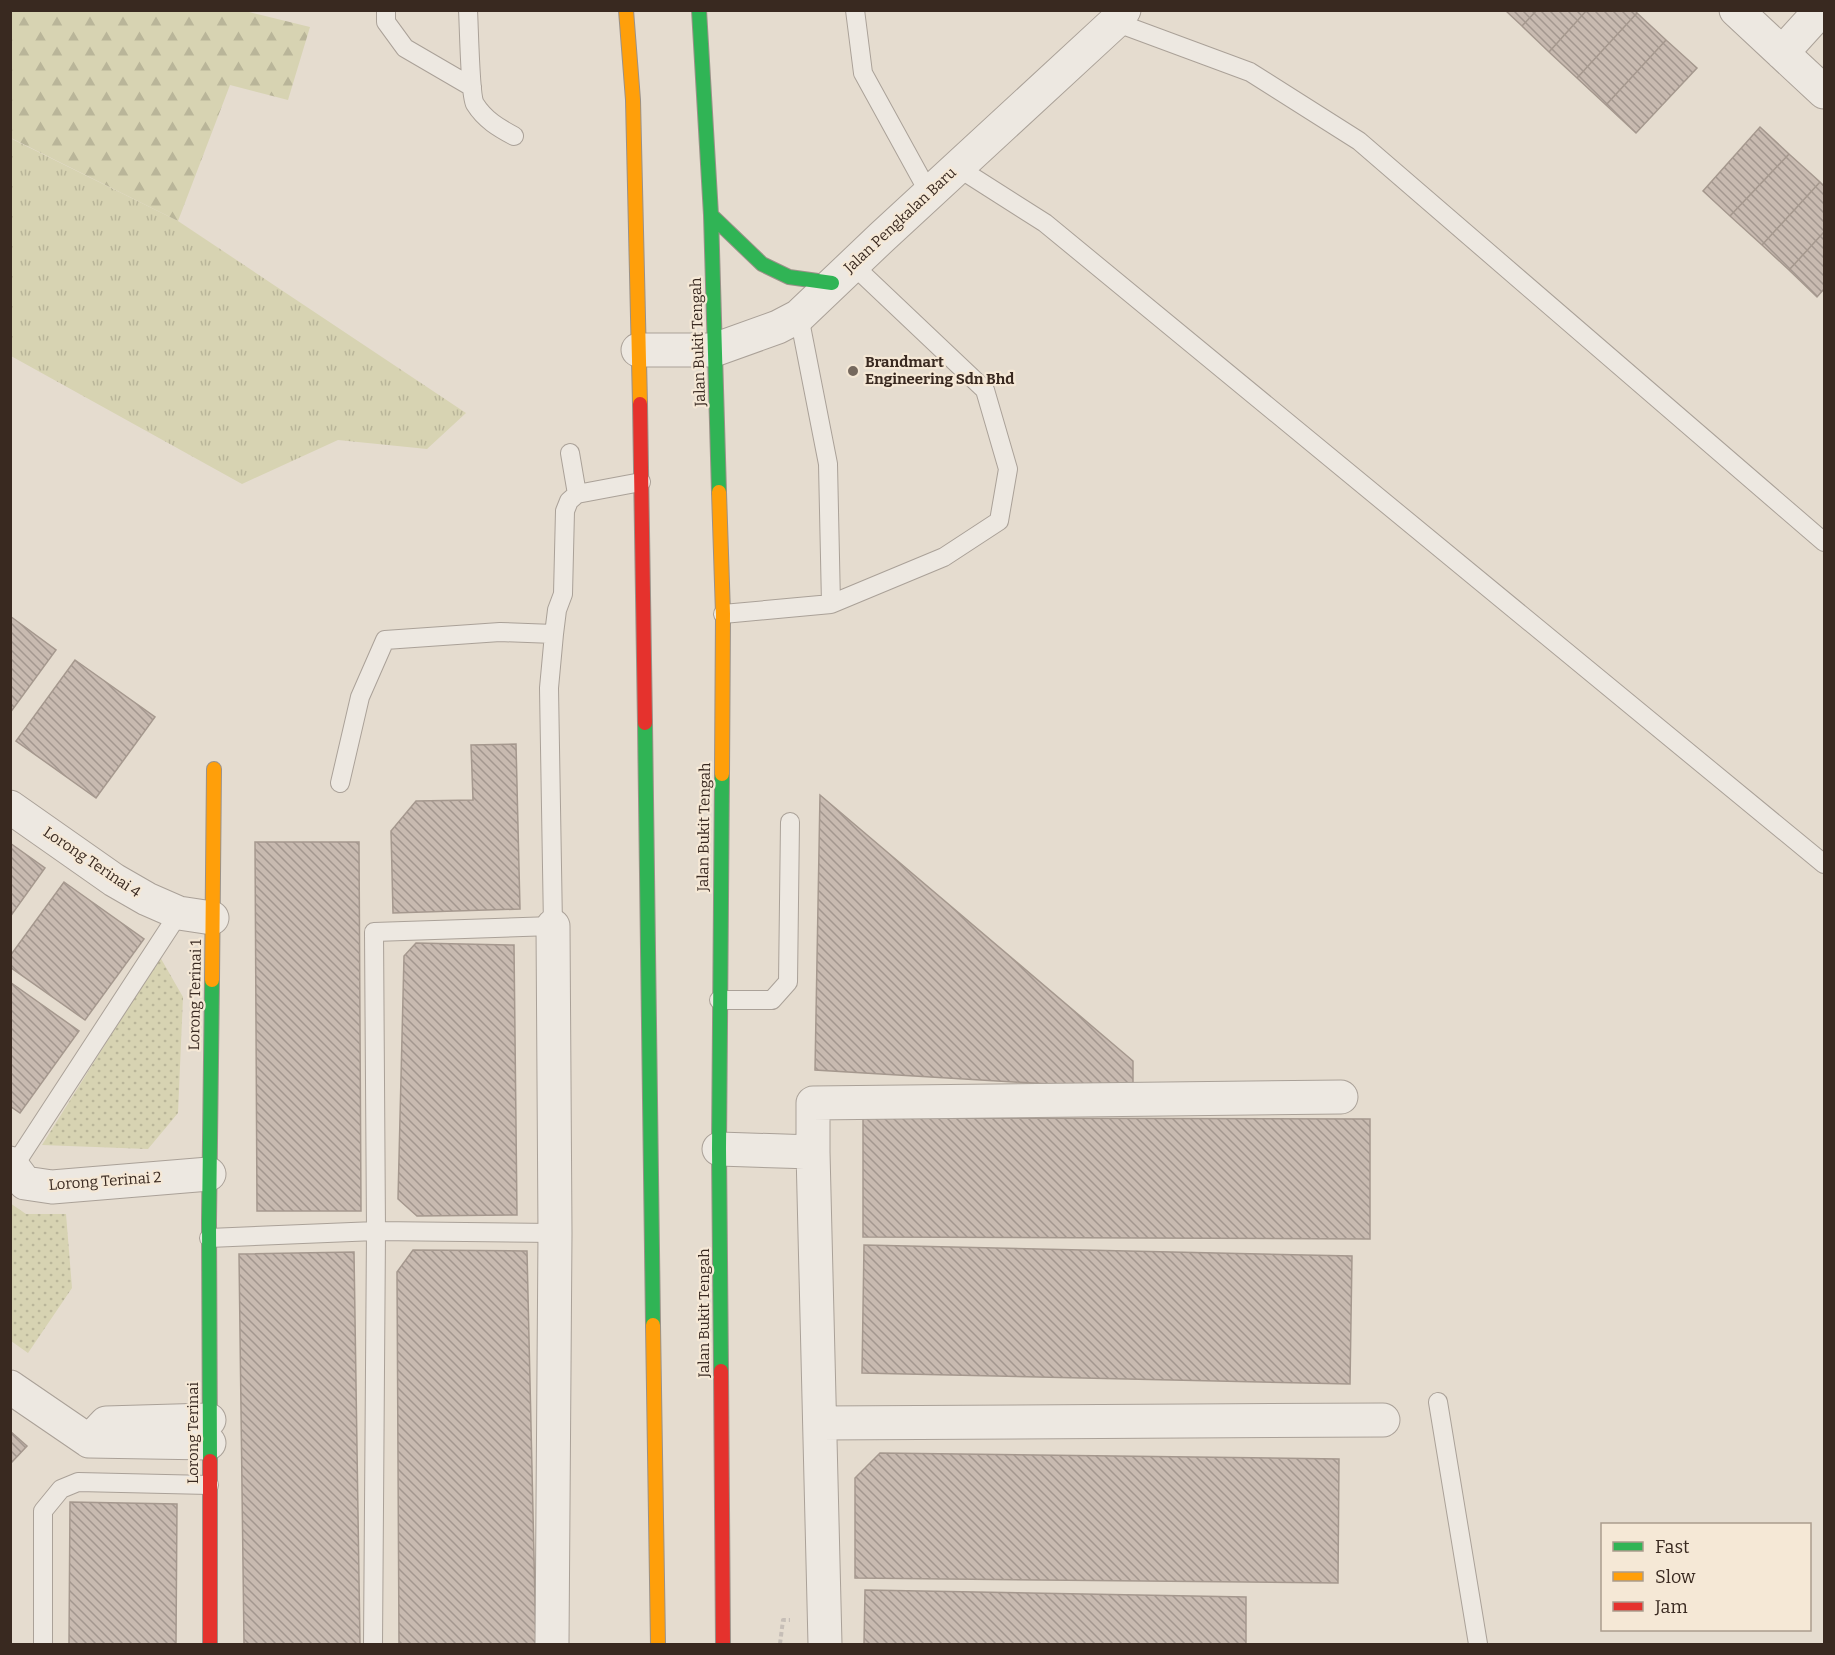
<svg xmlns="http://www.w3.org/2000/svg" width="1835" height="1655" viewBox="0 0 1835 1655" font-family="Bitter,serif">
	<defs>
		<pattern id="grass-tufts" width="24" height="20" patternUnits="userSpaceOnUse" patternTransform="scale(1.5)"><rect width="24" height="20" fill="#d7d3b2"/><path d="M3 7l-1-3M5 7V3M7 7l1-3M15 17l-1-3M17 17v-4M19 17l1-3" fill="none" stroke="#b9b599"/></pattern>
		<pattern id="forest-firs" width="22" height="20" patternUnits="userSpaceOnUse" patternTransform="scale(1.5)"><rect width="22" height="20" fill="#d7d3b2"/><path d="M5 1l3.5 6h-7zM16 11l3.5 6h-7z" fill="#b9b599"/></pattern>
		<pattern id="park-dots" width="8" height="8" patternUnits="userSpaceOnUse" patternTransform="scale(1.5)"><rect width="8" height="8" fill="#d7d3b2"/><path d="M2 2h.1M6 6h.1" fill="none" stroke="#b9b599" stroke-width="1.8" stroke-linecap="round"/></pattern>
		<pattern id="building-back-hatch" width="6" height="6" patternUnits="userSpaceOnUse" patternTransform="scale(1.5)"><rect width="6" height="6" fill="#c8bab0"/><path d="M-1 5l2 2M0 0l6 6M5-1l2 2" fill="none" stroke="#a3978f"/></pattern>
	</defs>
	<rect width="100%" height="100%" fill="#e5dccf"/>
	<path fill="url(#grass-tufts)" d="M10 138 178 221 466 413 427 449 338 440 242 484 11 356Z"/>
	<path fill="url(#forest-firs)" d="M10 11H245L310 27 288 100 230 85 178 221 11 138Z"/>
	<path fill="url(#park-dots)" d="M160 957 183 997 178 1113 148 1149 42 1145Z
		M10 1203 26 1214H66L72 1288 28 1353 11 1341Z"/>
	<path fill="url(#building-back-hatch)" stroke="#a5988e" stroke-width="1.5" d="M1505 10H1537L1522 26Z
		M1537 10H1587L1549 52 1522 26Z
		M1587 10H1635L1637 13 1577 78 1549 52Z
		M1637 13 1666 40 1606 105 1577 78Z
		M1666 40 1697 68 1636 133 1606 105Z
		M1760 127 1789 154 1730 216 1703 191Z
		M1789 154 1820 182 1762 245 1730 216Z
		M1820 182 1824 186V232L1789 270 1762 245Z
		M1824 232V289L1817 297 1789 270Z
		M10 616 56 650 10 713Z
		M75 660 155 717 96 798 16 741Z
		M516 744 520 909 393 913 391 831 416 801 473 800 471 745Z
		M820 795 1133 1061V1089L815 1070Z
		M255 842H359L361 1211H257Z
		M10 843 45 868 10 917Z
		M64 882 144 939 85 1020 10 967V956Z
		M416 943 514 945 517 1215 417 1216 398 1199 404 956Z
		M10 982 79 1031 20 1113 10 1106Z
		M863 1118 1370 1119V1239L863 1237Z
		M864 1245 1352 1256 1350 1384 862 1373Z
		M413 1250 527 1251 536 1644H399L397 1272Z
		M354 1252 360 1644H244L239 1254Z
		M10 1431 27 1446 10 1464Z
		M880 1453 1339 1459 1338 1583 855 1578V1478Z
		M70 1502 177 1504 176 1644H69Z
		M865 1590 1246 1597V1644H864Z"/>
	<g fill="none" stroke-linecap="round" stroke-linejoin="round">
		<defs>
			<path id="lane" d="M386 10V22L405 48 472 87
				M468 10C469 26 470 95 475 104 485 120 499 128 514 136
				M855 10 863 73 929 193
				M1115 22 1250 72 1359 141 1824 542
				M957 167 1045 223 1824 864
				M570 453 577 494
				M831 604 944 557 999 521 1008 469 985 390 853 265
				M723 614 831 604 828 464 799 316
				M340 783 360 697 385 640 500 632 554 634
				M719 1000H772L788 982 790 822
				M14 1166 179 913
				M209 1238 376 1231 555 1233
				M1438 1402 1478 1644
				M43 1644V1511L61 1489 78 1482 209 1485
				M373 1644 376 1231 374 932 553 926 549 688 554 634 557 610 563 594 565 511 569 501 577 494 641 482"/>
			<path id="street" d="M1736 10 1824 92
				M1782 53 1821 10
				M638 350H714L778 327 799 316 882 237 1115 22 1124 10
				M10 807 114 880 147 899 179 913 212 918
				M719 1149 813 1152 825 1644
				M813 1152V1103L1341 1097
				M10 1163 25 1183 52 1187 209 1174
				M10 1387 89 1441
				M820 1423 1383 1420
				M209 1443 89 1441 106 1423 209 1420
				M552 1644 555 1233 553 926"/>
			<path id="fast" d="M699 10 711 215 719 492
				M711 215 762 264 789 277 832 283
				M645 723 653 1325
				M721 1371 719 1149 722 774
				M210 1461 209 1221 212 980"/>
			<path id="slow" d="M626 10 633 100 640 404
				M719 492 723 614 722 774
				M212 980 214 769
				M653 1325 658 1644"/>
			<path id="jam" d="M640 404 645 723
				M721 1371 723 1644
				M210 1461V1644"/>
		</defs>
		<use href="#lane" stroke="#aaa198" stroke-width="20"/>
		<use href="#street" stroke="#aaa198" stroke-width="35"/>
		<use href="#fast" stroke="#9a9188" stroke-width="16"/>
		<use href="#slow" stroke="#9a9188" stroke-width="16"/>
		<use href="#jam" stroke="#9a9188" stroke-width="16"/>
		<path stroke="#c6beb7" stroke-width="4" stroke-dasharray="4.5 3" stroke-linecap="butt" d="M780 1644 783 1620H790"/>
		<use href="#lane" stroke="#ede8e1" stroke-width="18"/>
		<use href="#street" stroke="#ede8e1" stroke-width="33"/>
		<use href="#fast" stroke="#30b455" stroke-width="14"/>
		<use href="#slow" stroke="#ff9f0a" stroke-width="14"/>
		<use href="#jam" stroke="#e5322d" stroke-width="14"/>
	</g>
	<circle fill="#75685d" stroke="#f5e8d6" stroke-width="2" cx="853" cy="371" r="6"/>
	<g text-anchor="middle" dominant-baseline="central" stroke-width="4.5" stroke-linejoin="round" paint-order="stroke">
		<g font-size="15" fill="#392920" stroke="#f5e8d6">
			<text transform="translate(900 220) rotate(-43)">Jalan Pengkalan Baru</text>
			<text transform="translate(698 342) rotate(-92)">Jalan Bukit Tengah</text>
			<text transform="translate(704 827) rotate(-89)">Jalan Bukit Tengah</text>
			<text transform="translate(92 862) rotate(34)">Lorong Terinai 4</text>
			<text transform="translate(195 995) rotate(-89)">Lorong Terinai 1</text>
			<text transform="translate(105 1181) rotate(-4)">Lorong Terinai 2</text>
			<text transform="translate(704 1313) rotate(-90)">Jalan Bukit Tengah</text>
			<text transform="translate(193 1433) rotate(-90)">Lorong Terinai</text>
		</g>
		<g font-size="15" font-weight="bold" fill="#392920" stroke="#f5e8d6" text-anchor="start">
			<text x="865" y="362">Brandmart<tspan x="865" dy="17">Engineering Sdn Bhd</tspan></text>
		</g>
	</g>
	<rect width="1835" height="1655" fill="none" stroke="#392920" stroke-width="24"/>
	<rect x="1601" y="1523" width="210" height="108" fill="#f5e8d6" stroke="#aa9c8d" stroke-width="1.5"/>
	<rect x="1613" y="1542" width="30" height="9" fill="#30b455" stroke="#aa9c8d" stroke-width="1.5"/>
	<text x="1655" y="1553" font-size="18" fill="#392920">Fast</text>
	<rect x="1613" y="1572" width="30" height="9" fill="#ff9f0a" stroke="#aa9c8d" stroke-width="1.5"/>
	<text x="1655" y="1583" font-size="18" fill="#392920">Slow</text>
	<rect x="1613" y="1602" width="30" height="9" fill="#e5322d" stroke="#aa9c8d" stroke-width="1.5"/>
	<text x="1655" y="1613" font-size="18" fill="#392920">Jam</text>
</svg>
